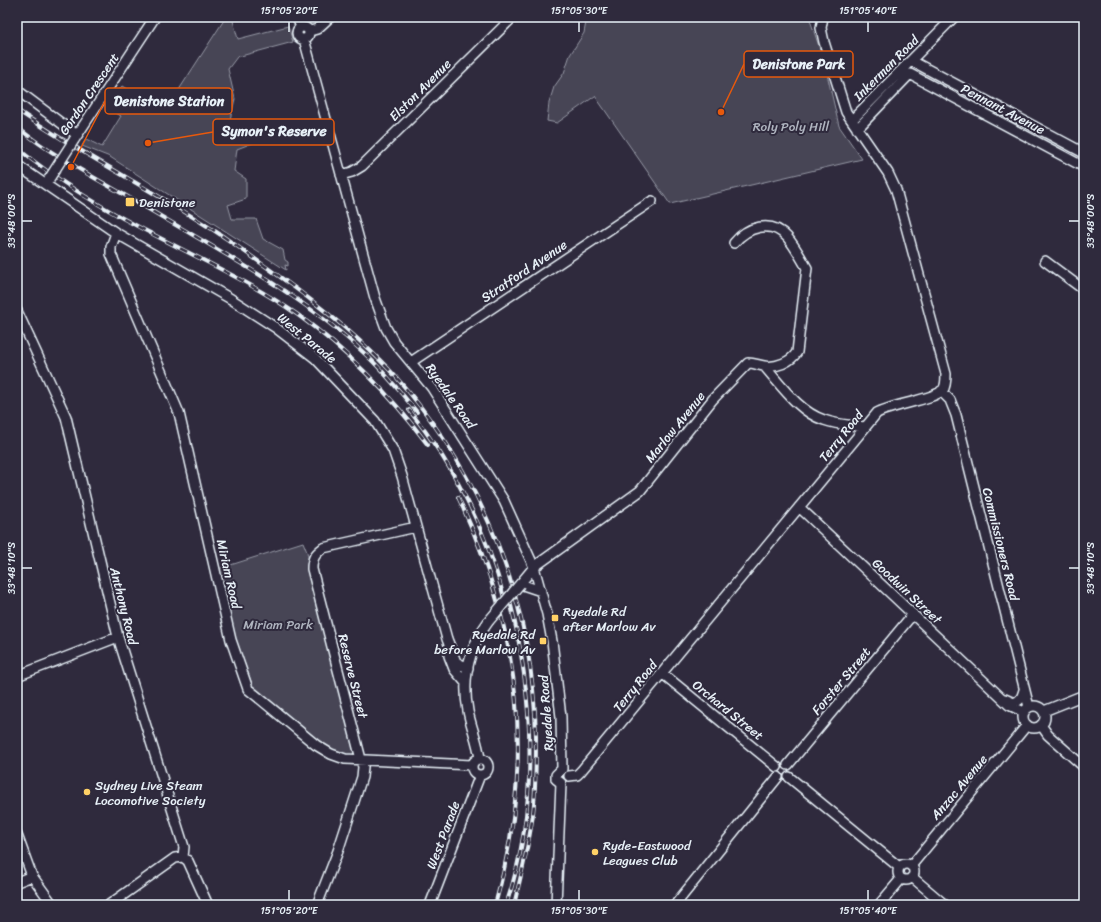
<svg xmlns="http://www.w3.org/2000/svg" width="1101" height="922" viewBox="0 0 1101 922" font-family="Sriracha,sans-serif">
	<rect width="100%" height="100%" fill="#2f2a3d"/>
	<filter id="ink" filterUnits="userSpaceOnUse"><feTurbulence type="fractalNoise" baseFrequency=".025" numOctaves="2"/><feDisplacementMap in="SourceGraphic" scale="8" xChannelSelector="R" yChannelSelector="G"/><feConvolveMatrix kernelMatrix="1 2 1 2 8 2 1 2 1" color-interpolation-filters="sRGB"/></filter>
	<g filter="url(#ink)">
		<path fill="#464455" stroke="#979aa6" d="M226 17H232L238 39 288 26 293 42 237 57 228 69 235 99 227 132 259 125 260 140 237 149 234 171 246 179V199L228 205 232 219H256L263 239 283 250 285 260 288 262V266L285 265 286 270 110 157 82 146 86 139 102 147 121 116 106 107 122 86 164 113Z
			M582 17H809L824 61 839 126 862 159 670 204 595 96 557 123 547 121 549 103 554 87 564 73 570 55 584 33 586 22Z
			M303 542 307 552 356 755H348L326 747 254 689 235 638 218 569Z"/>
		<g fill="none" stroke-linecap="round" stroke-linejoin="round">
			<defs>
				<path id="minor" d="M297 17 301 27
					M297 33a6 6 0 1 1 12 0a6 6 0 1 1-12 0Z
					M310 31 317 29 330 17
					M304 39 375 298 386 328 394 342 432 388 504 501 534 567 547 614 552 641 561 717 562 769
					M912 61 1084 153
					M17 90 77 135
					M852 120 954 17
					M857 129 910 74 1084 167
					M74 140 155 17
					M17 165 116 233 231 299 276 328 315 358 375 421 393 450 402 476 447 639 456 662 468 668
					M341 175 352 172 362 166 513 17
					M116 233 111 247V254L179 413 231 640 248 689 316 745 331 754 345 759 472 765
					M1045 261 1084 290
					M17 311 66 417 118 637 184 847 183 857
					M411 362 652 201
					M764 366C781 385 799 412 824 420 837 425 851 425 865 427
					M941 391 950 400 956 415 1029 707
					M799 507 1009 705 1024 712
					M520 584 534 567 640 491 713 399 748 363C754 363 758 365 764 366 776 368 791 362 797 352L807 268C801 258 795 246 787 237 771 219 747 227 734 243
					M520 584 541 591
					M449 656 454 669 466 683
					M662 673 777 767
					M17 676 118 637
					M1005 699 1014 703C1021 700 1022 697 1024 690
					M1023 717a11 11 0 1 1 22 0a11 11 0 1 1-22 0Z
					M1044 711 1084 695
					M1041 725 1048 735 1084 767
					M480 759C478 742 471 727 468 711 462 679 469 648 488 622
					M472 767a8 8 0 1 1 16 0a8 8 0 1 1-16 0Z
					M788 765 913 614
					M569 776 577 775 581 771 877 413C891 405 935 399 943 390 946 386 946 379 946 374L896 190 888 173 846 112 824 42 821 28 823 17
					M789 777 899 867
					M561 783 556 779V775L562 769
					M17 835 32 876 53 905
					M183 857 188 861 208 905
					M898 872a8 8 0 1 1 16 0a8 8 0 1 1-16 0Z
					M911 866 1027 725
					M912 877 945 905
					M17 882 32 876
					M109 905 175 858 183 857
					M317 905 338 851 362 777 363 767 312 569C312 558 315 554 323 548L416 527
					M430 905 480 775
					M556 905 561 783
					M675 905 778 777
					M879 905 901 879"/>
			</defs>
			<use href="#minor" stroke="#e8f1f8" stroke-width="12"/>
			<use href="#minor" stroke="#2f2a3d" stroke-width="9"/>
			<defs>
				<path id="rail" d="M17 110C84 156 157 192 224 237 284 279 347 323 396 377 484 476 533 605 536 736 536 762 536 788 533 814 529 845 521 875 514 905
					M17 127C53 156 95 178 135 201 213 248 298 291 364 353 384 371 400 392 417 412
					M17 148C62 185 114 215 166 241 210 264 257 286 298 315 349 352 390 394 428 445
					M409 410C454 465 487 532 505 601
					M458 497C521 631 536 761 495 905
					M506 905C540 805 534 694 508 593"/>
			</defs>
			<use href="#rail" stroke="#e8f1f8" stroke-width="4"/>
			<use href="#rail" stroke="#2f2a3d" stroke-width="2.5" stroke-dasharray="8" stroke-linecap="butt"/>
			<defs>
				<path id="minor-bridge" d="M49 179 74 140
					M488 622 520 584"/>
			</defs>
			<use href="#minor-bridge" stroke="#e8f1f8" stroke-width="12" stroke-linecap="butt"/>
			<use href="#minor-bridge" stroke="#2f2a3d" stroke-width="9"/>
		</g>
	</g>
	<path fill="none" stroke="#e8f1f8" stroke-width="1.5" d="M289 22V32M579 22V32M868 22V32M22 221H32M1069 221H1079M22 568H32M1069 568H1079M289 890V900M579 890V900M868 890V900"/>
	<g fill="#ffd166" stroke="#2f2a3d" stroke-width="1.5">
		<rect x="125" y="197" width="10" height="10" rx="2"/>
		<rect x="551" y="614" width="8" height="8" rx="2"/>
		<rect x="539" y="637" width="8" height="8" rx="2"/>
		<circle cx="87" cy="792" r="4"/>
		<circle cx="595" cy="852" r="4"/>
	</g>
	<g text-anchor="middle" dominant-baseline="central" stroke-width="4" stroke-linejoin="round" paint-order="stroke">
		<g font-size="13" fill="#e8f1f8" stroke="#2f2a3d">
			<text transform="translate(886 68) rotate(-45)">Inkerman Road</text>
			<text transform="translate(420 90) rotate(-45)">Elston Avenue</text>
			<text transform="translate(89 94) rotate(-56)">Gordon Crescent</text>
			<text transform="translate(1003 109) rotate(28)">Pennant Avenue</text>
			<text transform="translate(524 271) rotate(-34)">Stratford Avenue</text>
			<text transform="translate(307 338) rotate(39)">West Parade</text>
			<text transform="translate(451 396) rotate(55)">Ryedale Road</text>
			<text transform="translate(675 427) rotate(-51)">Marlow Avenue</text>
			<text transform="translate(841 436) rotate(-51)">Terry Road</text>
			<text transform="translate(1001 544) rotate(76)">Commissioners Road</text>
			<text transform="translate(229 574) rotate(77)">Miriam Road</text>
			<text transform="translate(907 591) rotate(43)">Goodwin Street</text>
			<text transform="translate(124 606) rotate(76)">Anthony Road</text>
			<text transform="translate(353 676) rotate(76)">Reserve Street</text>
			<text transform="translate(841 681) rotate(-50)">Forster Street</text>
			<text transform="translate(635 686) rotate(-51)">Terry Road</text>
			<text transform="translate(728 710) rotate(39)">Orchard Street</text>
			<text transform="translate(546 713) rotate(-94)">Ryedale Road</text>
			<text transform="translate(959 787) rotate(-50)">Anzac Avenue</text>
			<text transform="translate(443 835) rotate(-69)">West Parade</text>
		</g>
		<g font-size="13" fill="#afb4bf" stroke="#2f2a3d">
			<text x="791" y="126">Roly Poly Hill</text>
			<text x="278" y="624">Miriam Park</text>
		</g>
		<g font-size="13" fill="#e8f1f8" stroke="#2f2a3d" text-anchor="start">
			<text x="139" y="202">Denistone</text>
			<text x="563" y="611">Ryedale Rd<tspan x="563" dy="15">after Marlow Av</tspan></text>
			<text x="535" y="634" text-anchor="end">Ryedale Rd<tspan x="535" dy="15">before Marlow Av</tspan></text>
			<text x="95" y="785">Sydney Live Steam<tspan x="95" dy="15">Locomotive Society</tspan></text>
			<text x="603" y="845">Ryde-Eastwood<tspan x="603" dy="15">Leagues Club</tspan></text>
		</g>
	</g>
	<path fill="none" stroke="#e8590c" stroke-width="1.5" d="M721 112L744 64M71 167L105 101M148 143L213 132"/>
	<g fill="#e8590c" stroke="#2f2a3d" stroke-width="1.5">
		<circle cx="721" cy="112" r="4"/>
		<circle cx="71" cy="167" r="4"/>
		<circle cx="148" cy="143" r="4"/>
	</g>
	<g fill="#2f2a3d" stroke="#e8590c" stroke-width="1.5">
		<rect x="744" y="51" width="109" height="26" rx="4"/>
		<rect x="105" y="88" width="127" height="26" rx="4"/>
		<rect x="213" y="119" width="121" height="26" rx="4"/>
	</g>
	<g font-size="14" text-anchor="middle" font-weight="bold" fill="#e8f1f8">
		<text x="799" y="69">Denistone Park</text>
		<text x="169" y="106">Denistone Station</text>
		<text x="274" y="136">Symon's Reserve</text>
	</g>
	<rect width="1101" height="922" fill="none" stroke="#2f2a3d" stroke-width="44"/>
	<rect x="22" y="22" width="1057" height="878" fill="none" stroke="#e8f1f8" stroke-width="1.5"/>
	<g font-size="10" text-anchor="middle" fill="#e8f1f8">
		<text x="289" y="14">151°05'20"E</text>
		<text x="579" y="14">151°05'30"E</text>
		<text x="868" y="14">151°05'40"E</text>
		<text transform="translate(11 221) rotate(-90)" y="4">33°48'00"S</text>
		<text transform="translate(1090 221) rotate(-90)" y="4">33°48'00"S</text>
		<text transform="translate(11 568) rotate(-90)" y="4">33°48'10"S</text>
		<text transform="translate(1090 568) rotate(-90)" y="4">33°48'10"S</text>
		<text x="289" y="914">151°05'20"E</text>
		<text x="579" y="914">151°05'30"E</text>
		<text x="868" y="914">151°05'40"E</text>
	</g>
</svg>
